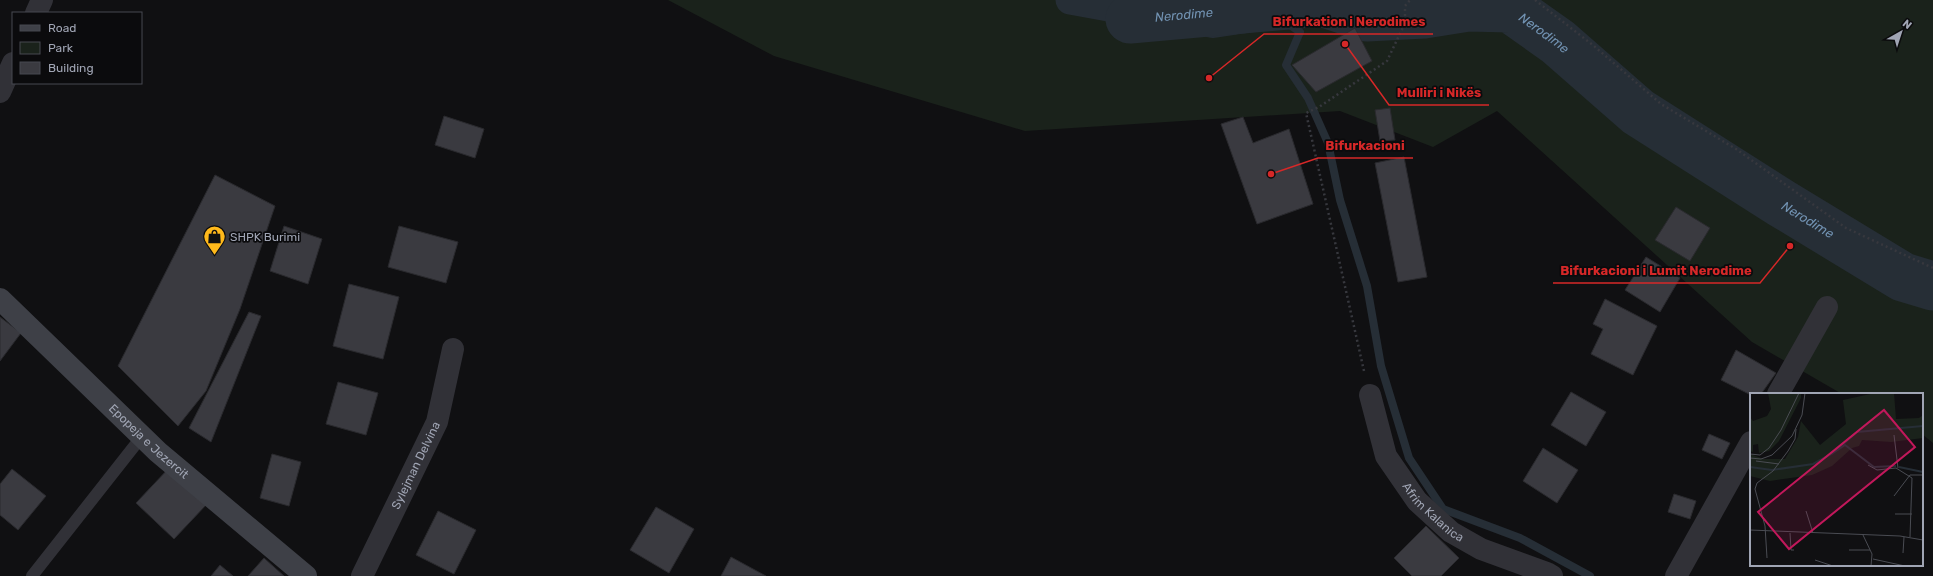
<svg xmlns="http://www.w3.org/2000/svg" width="1933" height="576" viewBox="0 0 1933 576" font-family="Rubik,sans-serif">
	<rect width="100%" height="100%" fill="#101012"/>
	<path fill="#1a221b" d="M668 0H1933V443L1922 434V394H1842L1752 342 1497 111 1433 147 1340 111 1025 131 774 56Z"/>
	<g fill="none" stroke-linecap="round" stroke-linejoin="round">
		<path stroke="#262e36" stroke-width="8" d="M1130 19 1213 34 1287 23 1300 32 1286 65 1308 98 1328 143 1340 200 1367 286 1381 366 1409 458 1443 509 1520 538 1590 576"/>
		<path stroke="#262e36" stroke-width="29" d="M1070 0 1114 8 1130 19"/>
		<path stroke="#262e36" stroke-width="49" id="s1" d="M1130 19 1321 2 1367 17 1424 14 1468 7 1510 8 1558 42 1638 112 1781 203 1903 277 1933 286"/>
	</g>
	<path fill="#3a3a40" stroke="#2a2a2e" d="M1355 28 1372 61 1316 92 1292 65Z
		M1390 108 1395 140 1380 141 1375 110Z
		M444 116 484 129 475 158 435 145Z
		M1243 117 1253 143 1289 129 1313 204 1257 224 1221 124Z
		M1404 157 1427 277 1398 282 1375 163Z
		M215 175 275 206 240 309 206 391 178 426 118 366Z
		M1676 207 1710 228 1690 261 1655 240Z
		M284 226 322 239 308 284 270 271Z
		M399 226 458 242 446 283 388 267Z
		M1646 257 1680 278 1660 312 1625 290Z
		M349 284 399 297 383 359 333 346Z
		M1605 299 1657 326 1633 375 1591 354 1603 329 1593 324Z
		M249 312 261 316 211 442 189 428Z
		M0 317 21 333 0 361Z
		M1736 350 1776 373 1761 394 1751 395 1721 380Z
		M338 382 378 393 366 435 326 424Z
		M1571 392 1606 412 1586 446 1551 425Z
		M1709 434 1730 443 1722 459 1702 450Z
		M1543 448 1578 470 1557 503 1523 481Z
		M272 454 301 462 289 506 260 498Z
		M169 468 207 504 174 539 136 503Z
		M12 469 46 496 18 530 0 515V484Z
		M1674 494 1696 501 1690 519 1668 512Z
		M656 507 694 529 669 573 630 550Z
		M438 511 476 530 454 574 416 555Z
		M1426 526 1459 558 1441 576H1412L1394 558Z
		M731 557 766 576H721Z
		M264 558 284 576H248Z
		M220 565 233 576H211Z"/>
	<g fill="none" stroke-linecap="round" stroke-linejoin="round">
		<path stroke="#37383e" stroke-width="2.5" stroke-dasharray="2 3" stroke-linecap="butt" d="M1535 0 1594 46 1661 104 1736 149 1846 228 1933 268
			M1364 371 1306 113 1319 107 1387 61 1405 23V6L1410 0"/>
		<path stroke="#313137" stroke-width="12" d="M32 576 143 435"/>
		<g stroke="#313137" stroke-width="22">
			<path d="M36 13 42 0"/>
			<path d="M0 92 13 63"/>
			<path d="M1778 394 1827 307"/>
			<path id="s2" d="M1370 395 1386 456 1417 501 1451 532 1481 549 1547 573 1552 576"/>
			<path id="s3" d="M362 576 437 422 453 349"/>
			<path d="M1676 576 1751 442"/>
		</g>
		<path stroke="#3e4047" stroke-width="22" id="s4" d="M0 299 158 452 306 576"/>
	</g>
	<defs>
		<symbol id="shop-pin" viewBox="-11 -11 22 30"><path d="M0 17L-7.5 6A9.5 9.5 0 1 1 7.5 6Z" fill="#ffb91b" stroke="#0b0b0d"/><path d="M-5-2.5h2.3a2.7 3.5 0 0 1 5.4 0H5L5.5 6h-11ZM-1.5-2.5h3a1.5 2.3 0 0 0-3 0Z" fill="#111"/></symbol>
	</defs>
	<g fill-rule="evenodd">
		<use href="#shop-pin" x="202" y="224" width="25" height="34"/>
	</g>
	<g text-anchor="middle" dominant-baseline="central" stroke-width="3.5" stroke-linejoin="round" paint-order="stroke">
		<g font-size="12" fill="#a0a5b4" stroke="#0b0b0d" text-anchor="start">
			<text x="230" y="237">SHPK Burimi</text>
		</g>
		<g font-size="12" fill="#a0a5b4" stroke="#0b0b0d">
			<text stroke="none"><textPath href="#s4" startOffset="206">Epopeja e Jezercit</textPath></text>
			<text stroke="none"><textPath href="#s3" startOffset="123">Sylejman Delvina</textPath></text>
			<text stroke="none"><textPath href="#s2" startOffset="137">Afrim Kalanica</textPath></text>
		</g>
		<g font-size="13" font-style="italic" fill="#7293b3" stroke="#0b0b0d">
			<text stroke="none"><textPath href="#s1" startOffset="54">Nerodime</textPath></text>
			<text stroke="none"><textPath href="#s1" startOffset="426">Nerodime</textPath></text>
			<text stroke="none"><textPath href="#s1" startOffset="750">Nerodime</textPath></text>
		</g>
	</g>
	<g transform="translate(1750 393)">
		<rect width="173" height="173" fill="#101012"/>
		<path d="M18 0H51V5L29 48 19 58 9 60 8 51 3 52V59L0 58V24L3 28 17 23 21 16ZM125 0H144L146 26 169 25 173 22V45L141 49 112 47 109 53 102 55 82 73 62 82 20 88 0 83V61L14 66H35L48 44 51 28 70 52 96 31 93 7Z" fill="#1a221b"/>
		<path fill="none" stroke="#262e36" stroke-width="2" d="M83 60 95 52 124 74 146 73M83 60 107 39 173 33M0 74 22 77 63 71 83 60M149 74 173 79"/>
		<path fill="none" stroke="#4a4c53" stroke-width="1" d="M144 42 148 75M0 61 10 62 19 55 31 37 49 0M0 65 11 66 22 62 42 43 52 22 55 0M6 68 29 71M118 72 127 77 146 75 162 85 160 144M144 103 160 82H173M56 118 63 140M145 121H162M0 137 150 143 173 147M40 140 41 157H44M113 142 122 161 121 173M99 157H120M153 160 154 144M17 165 15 133 5 96 7 90 23 78 38 58 45 46 46 36M123 166 155 173M65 167 83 173"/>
		<path fill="#c2185b" fill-opacity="0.15" stroke="#c2185b" stroke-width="2" d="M134 17 165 54 39 156 8 119Z"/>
		<rect width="173" height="173" fill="none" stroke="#a0a5b4" stroke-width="2"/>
	</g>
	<path fill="none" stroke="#d62828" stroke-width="1.5" d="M1209 78L1264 34H1433M1345 44L1389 105H1489M1271 174L1318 158H1413M1790 246L1760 283H1553"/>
	<g fill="#d62828" stroke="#0b0b0d" stroke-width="1.5">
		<circle cx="1209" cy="78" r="4"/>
		<circle cx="1345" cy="44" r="4"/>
		<circle cx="1271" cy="174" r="4"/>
		<circle cx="1790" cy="246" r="4"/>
	</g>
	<g font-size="13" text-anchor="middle" font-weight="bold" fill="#d62828" stroke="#0b0b0d" stroke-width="3.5" stroke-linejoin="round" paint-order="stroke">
		<text x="1349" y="26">Bifurkation i Nerodimes</text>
		<text x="1439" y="97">Mulliri i Nikës</text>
		<text x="1365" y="150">Bifurkacioni</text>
		<text x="1656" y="275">Bifurkacioni i Lumit Nerodime</text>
	</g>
	<rect x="12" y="12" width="130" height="72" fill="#0b0b0d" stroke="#474950"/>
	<rect x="20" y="25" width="20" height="6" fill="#3e4047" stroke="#474950"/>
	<text x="48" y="32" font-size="12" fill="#a0a5b4">Road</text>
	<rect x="20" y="42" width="20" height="12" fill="#1a221b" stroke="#474950"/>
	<text x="48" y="52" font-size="12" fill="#a0a5b4">Park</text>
	<rect x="20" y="62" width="20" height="12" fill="#3a3a40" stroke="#474950"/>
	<text x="48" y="72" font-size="12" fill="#a0a5b4">Building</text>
	<g transform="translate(1901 32) rotate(39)" stroke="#0b0b0d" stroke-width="3" paint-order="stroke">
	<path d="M0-3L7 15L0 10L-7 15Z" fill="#a0a5b4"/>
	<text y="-6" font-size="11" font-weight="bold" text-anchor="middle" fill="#a0a5b4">N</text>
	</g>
</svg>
